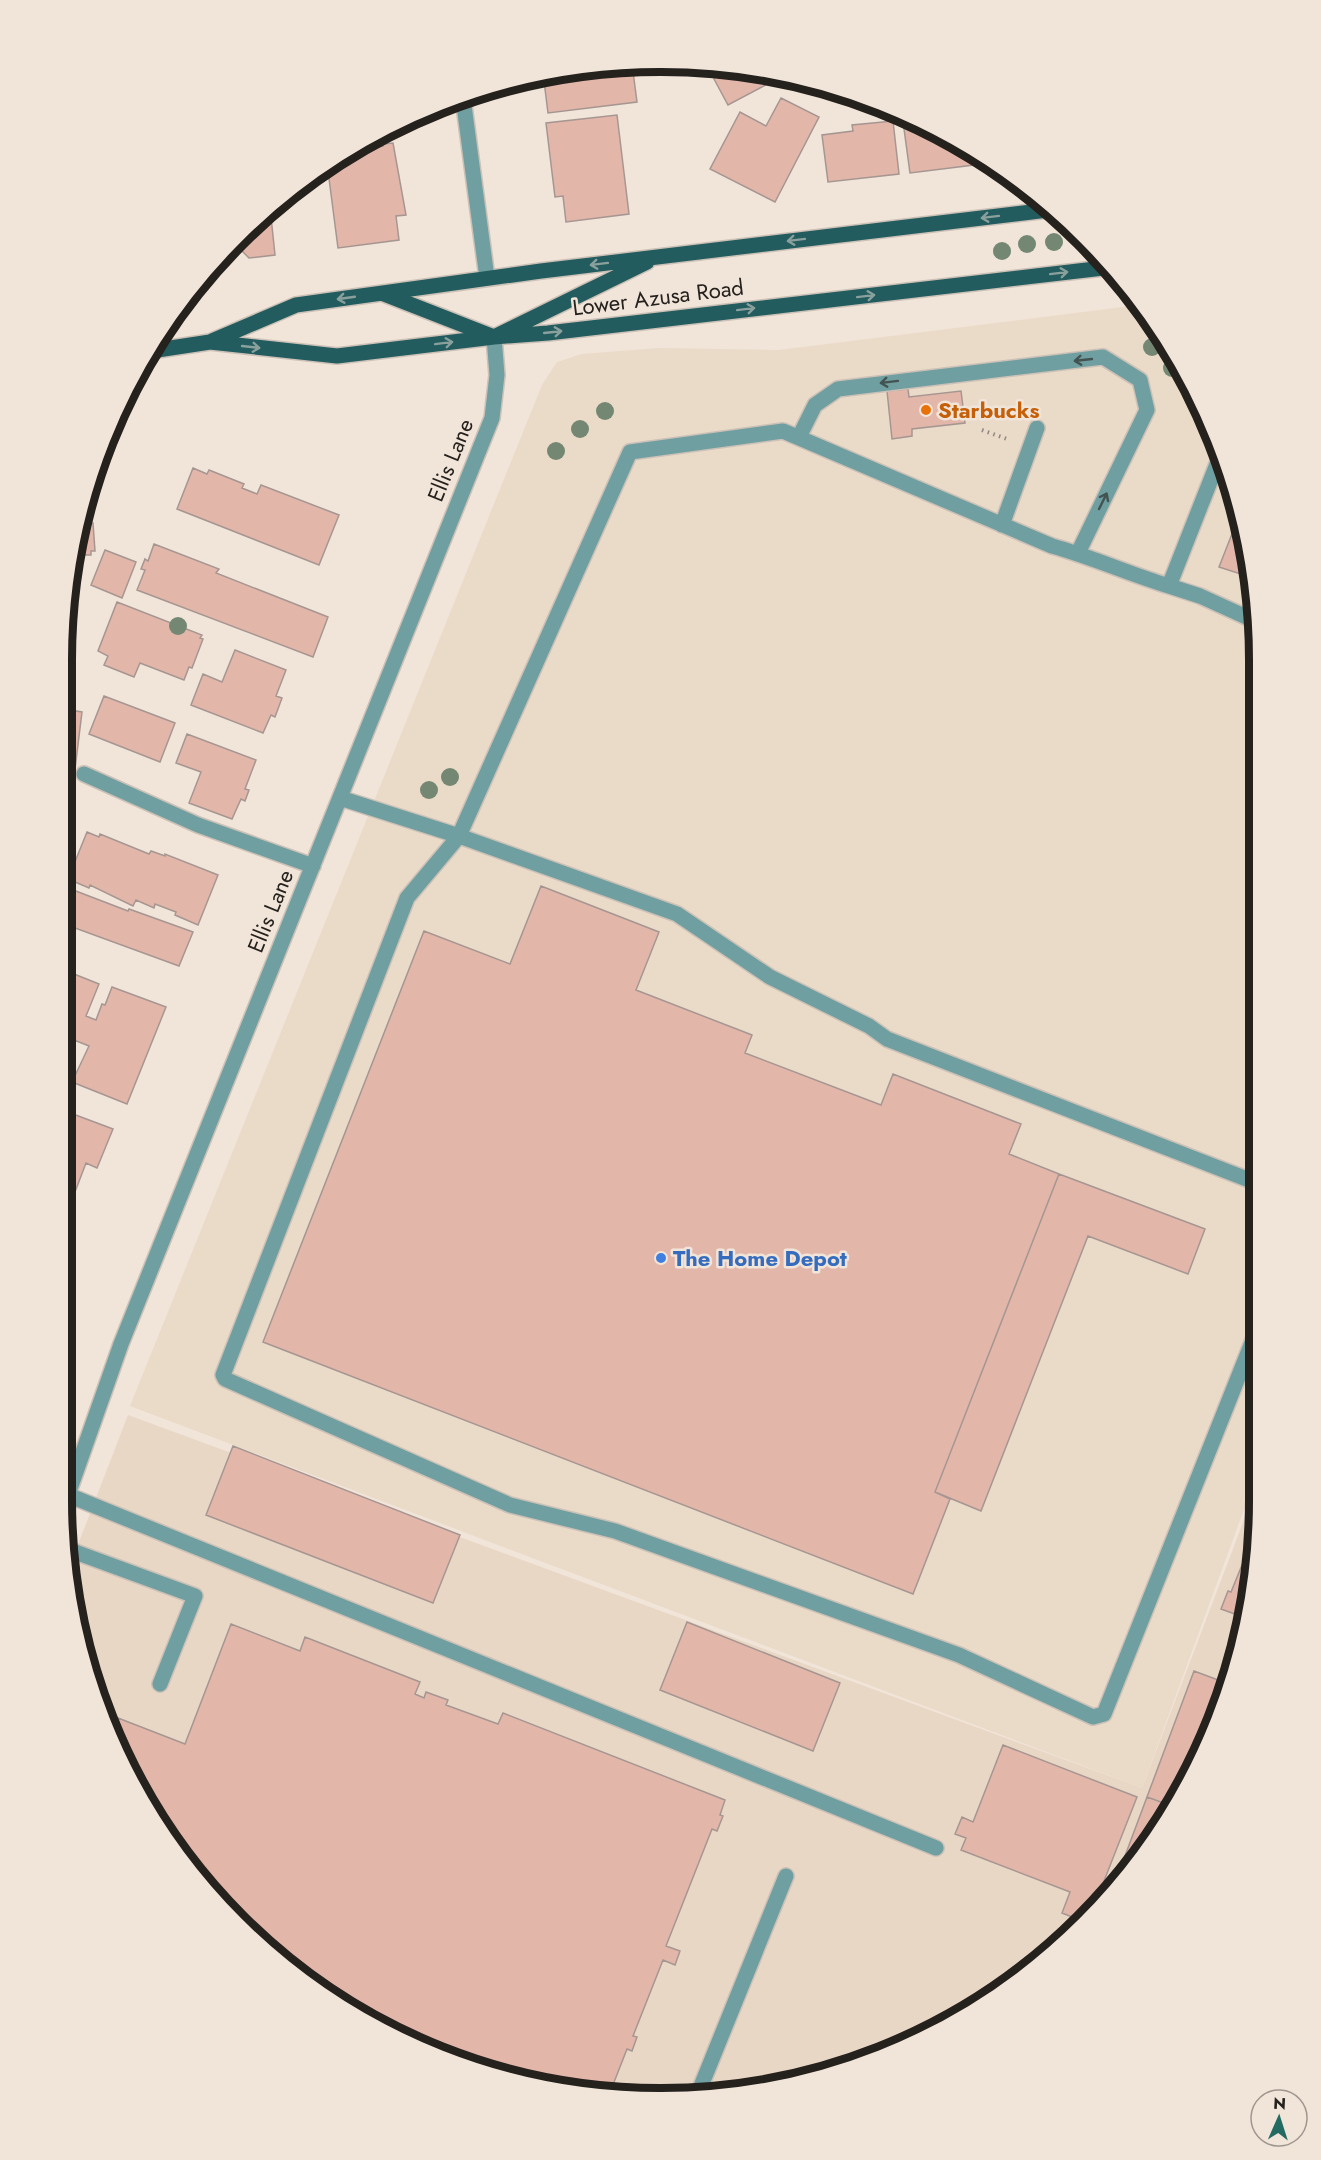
<svg xmlns="http://www.w3.org/2000/svg" width="1321" height="2160" viewBox="0 0 1321 2160" font-family="Jost,sans-serif">
	<rect width="100%" height="100%" fill="#f1e4d9"/>
	<path fill="#eadac8" d="M1139 305 1179 361 1228 468 1254 583 1258 1471 1142 1788 130 1406 542 385 557 362 582 354 659 348 779 350Z"/>
	<path fill="#e9d7c6" d="M128 1415 1142 1788 1258 1483V1539L1228 1692 1158 1833 1084 1923 1025 1975 926 2037 853 2067 739 2093 660 2098 582 2093 468 2067 395 2037 296 1975 123 1765 93 1692 67 1573Z"/>
	<path fill="#e3b6aa" stroke="#a69691" stroke-width="1.5" d="M632 64 637 102 548 113 543 73Z
		M707 66 778 73 787 76 776 82 775 80 728 105Z
		M781 98 819 117 775 202 710 169 740 112 766 126Z
		M902 114 981 156 982 164 910 173Z
		M617 115 629 214 566 222 563 196 555 197 546 123Z
		M893 121 899 174 828 182 822 135 853 131 852 125Z
		M393 143 406 215 396 216 399 240 338 248 327 163 349 151 383 146V144Z
		M271 217 275 255 249 258 235 244H231L260 218Z
		M908 389 909 397 961 391 965 423 912 429V436L892 439 887 391Z
		M193 468 207 474 209 470 244 484 242 488 257 494 261 485 339 515 319 565 177 509Z
		M1239 516 1253 578 1219 567Z
		M82 523H93L95 551H91V555H76Z
		M154 544 219 569 216 573 328 617 313 657 137 590 145 570 141 569 145 559 148 561Z
		M105 550 136 562 122 598 91 585Z
		M117 602 202 635 200 638 203 639 192 668 189 667 184 680 140 663 134 677 104 665 108 656 98 651Z
		M63 631H72L73 678H63Z
		M235 650 286 670 276 696 282 698 275 717 271 715 263 733 191 705 203 674 222 682Z
		M104 696 175 723 160 762 89 734Z
		M63 709 82 712 75 769 63 767Z
		M187 734 256 760 245 789 249 790 245 801 241 799 232 819 189 803 201 772 176 763Z
		M87 832 99 837 100 834 149 854 151 851 165 856V854L218 875 198 925 175 915 176 912 155 904 154 908 136 900 133 906 90 885 89 888 68 879Z
		M541 886 659 932 636 990 752 1035 745 1053 881 1105 893 1074 1021 1124 1009 1154 1059 1174 935 1492 950 1499 913 1594 263 1342 424 931 510 964Z
		M68 888 128 911 129 909 193 932 179 966 64 924V898Z
		M64 970 99 984 86 1016 96 1020 102 1004 105 1005 112 987 166 1007 127 1104 72 1082 89 1046 74 1040 65 1063Z
		M65 1111 113 1129 97 1168 86 1163 67 1213 65 1212Z
		M1059 1174 1205 1229 1188 1274 1088 1236 981 1511 935 1492Z
		M233 1446 460 1535 433 1603 206 1515Z
		M1252 1555 1255 1556 1243 1617 1221 1609 1228 1591 1231 1592 1242 1565 1247 1567Z
		M687 1622 840 1683 813 1751 660 1690Z
		M231 1624 300 1651 305 1637 420 1682 415 1694 424 1698 426 1692 448 1700 446 1705 498 1724 503 1713 725 1800 720 1815 723 1816 717 1831 712 1829 666 1946 680 1951 675 1965 663 1960 633 2036 637 2037 632 2051 627 2049 609 2095 582 2093 468 2067 395 2037 351 2009 355 1999 296 1975 185 1864 123 1765 111 1735 118 1718 185 1744Z
		M1194 1671 1229 1684 1228 1692 1172 1806 1147 1797Z
		M1003 1745 1137 1797 1091 1914 1085 1922 1062 1913 1070 1892 961 1850 966 1838 955 1834 962 1817 973 1822Z
		M1147 1797 1172 1806 1158 1833 1113 1888Z"/>
	<g fill="none" stroke-linecap="round" stroke-linejoin="round">
		<defs>
			<path id="minor" d="M463 98 487 278
				M799 437 815 405 838 389 1103 357 1140 380 1147 410 1078 553
				M1002 525 1037 428
				M1169 586 1200 596 1255 621
				M84 774 198 825 313 866
				M340 798 459 836 630 452 783 431 1052 546C1092 557 1129 574 1169 586L1221 454
				M1257 1183 887 1039 869 1026 770 977 677 914 459 836 407 898 223 1375 225 1379 510 1505 615 1531 959 1655 1093 1717 1104 1714 1257 1330
				M68 1495 936 1848
				M66 1500 121 1344 492 418 497 375 494 337
				M67 1549 195 1596 160 1684
				M697 2096 786 1876"/>
			<path id="major" d="M384 294 494 337 647 262
				M212 341 296 305 541 271 1048 210
				M151 351 210 342 337 356 494 337 548 333 1112 267"/>
		</defs>
		<use href="#minor" stroke="#ccc1b7" stroke-width="18"/>
		<use href="#major" stroke="#ccc1b7" stroke-width="18"/>
		<path stroke="#918981" stroke-width="4" stroke-dasharray="1.5 4.5" stroke-linecap="butt" d="M982 430 1007 439"/>
		<use href="#minor" stroke="#6f9fa0" stroke-width="15"/>
		<use href="#major" stroke="#235c5e" stroke-width="15"/>
	</g>
	<g fill="#748773">
		<circle cx="1054" cy="242" r="9"/>
		<circle cx="1027" cy="244" r="9"/>
		<circle cx="1002" cy="251" r="9"/>
		<circle cx="1152" cy="347" r="9"/>
		<circle cx="1172" cy="368" r="9"/>
		<circle cx="605" cy="411" r="9"/>
		<circle cx="580" cy="429" r="9"/>
		<circle cx="556" cy="451" r="9"/>
		<circle cx="178" cy="626" r="9"/>
		<circle cx="450" cy="777" r="9"/>
		<circle cx="429" cy="790" r="9"/>
	</g>
	<defs><path id="oneway-shaft" d="M-6 0H5M1.5-3L5.5 0L1.5 3" fill="none" stroke-width="1.6" stroke-linecap="round" stroke-linejoin="round" transform="scale(1.5)"/></defs>
	<g stroke="#8aa09c">
		<use href="#oneway-shaft" transform="translate(990 217) rotate(173)"/>
		<use href="#oneway-shaft" transform="translate(796 240) rotate(173)"/>
		<use href="#oneway-shaft" transform="translate(599 264) rotate(173)"/>
		<use href="#oneway-shaft" transform="translate(1059 273) rotate(-7)"/>
		<use href="#oneway-shaft" transform="translate(866 296) rotate(-7)"/>
		<use href="#oneway-shaft" transform="translate(346 298) rotate(172)"/>
		<use href="#oneway-shaft" transform="translate(746 309) rotate(-7)"/>
		<use href="#oneway-shaft" transform="translate(553 332) rotate(-6)"/>
		<use href="#oneway-shaft" transform="translate(444 343) rotate(-7)"/>
		<use href="#oneway-shaft" transform="translate(251 347) rotate(6)"/>
	</g>
	<g stroke="#435351">
		<use href="#oneway-shaft" transform="translate(1083 360) rotate(174)"/>
		<use href="#oneway-shaft" transform="translate(889 382) rotate(173)"/>
		<use href="#oneway-shaft" transform="translate(1103 501) rotate(-64)"/>
	</g>
	<circle fill="#e8710a" stroke="#f1e4d9" stroke-width="2" cx="926" cy="410" r="6"/>
	<circle fill="#3f7fe0" stroke="#f1e4d9" stroke-width="2" cx="661" cy="1258" r="6"/>
	<g text-anchor="middle" dominant-baseline="central" stroke-width="5" stroke-linejoin="round" paint-order="stroke">
		<g font-size="22" fill="#25211d" stroke="#f1e4d9">
			<text transform="translate(658 297) rotate(-7)">Lower Azusa Road</text>
			<text transform="translate(450 460) rotate(-68)">Ellis Lane</text>
			<text transform="translate(270 911) rotate(-68)">Ellis Lane</text>
		</g>
		<g font-size="22" font-weight="bold" fill="#c56008" stroke="#f1e4d9" text-anchor="start">
			<text x="938" y="410">Starbucks</text>
		</g>
		<g font-size="22" font-weight="bold" fill="#366cbe" stroke="#f1e4d9" text-anchor="start">
			<text x="673" y="1258">The Home Depot</text>
		</g>
	</g>
	<path d="M0 0H1321V2160H0ZM660 72H661A588 588 0 0 1 1249 660V1500A588 588 0 0 1 661 2088H660A588 588 0 0 1 72 1500V660A588 588 0 0 1 660 72Z" fill="#f1e4d9" fill-rule="evenodd"/>
	<path fill="none" stroke="#25211d" stroke-width="8" d="M660 72H661A588 588 0 0 1 1249 660V1500A588 588 0 0 1 661 2088H660A588 588 0 0 1 72 1500V660A588 588 0 0 1 660 72Z"/>
	<g transform="translate(1279 2118) rotate(3)"><circle r="28" fill="#f1e4d9" stroke="#9f968e" stroke-width="1.5"/>
	<path d="M0-4.5L10 22L0 15L-10 22Z" fill="#236b62"/>
	<text y="-9" font-size="16" font-weight="bold" text-anchor="middle" fill="#25211d">N</text>
	</g>
</svg>
